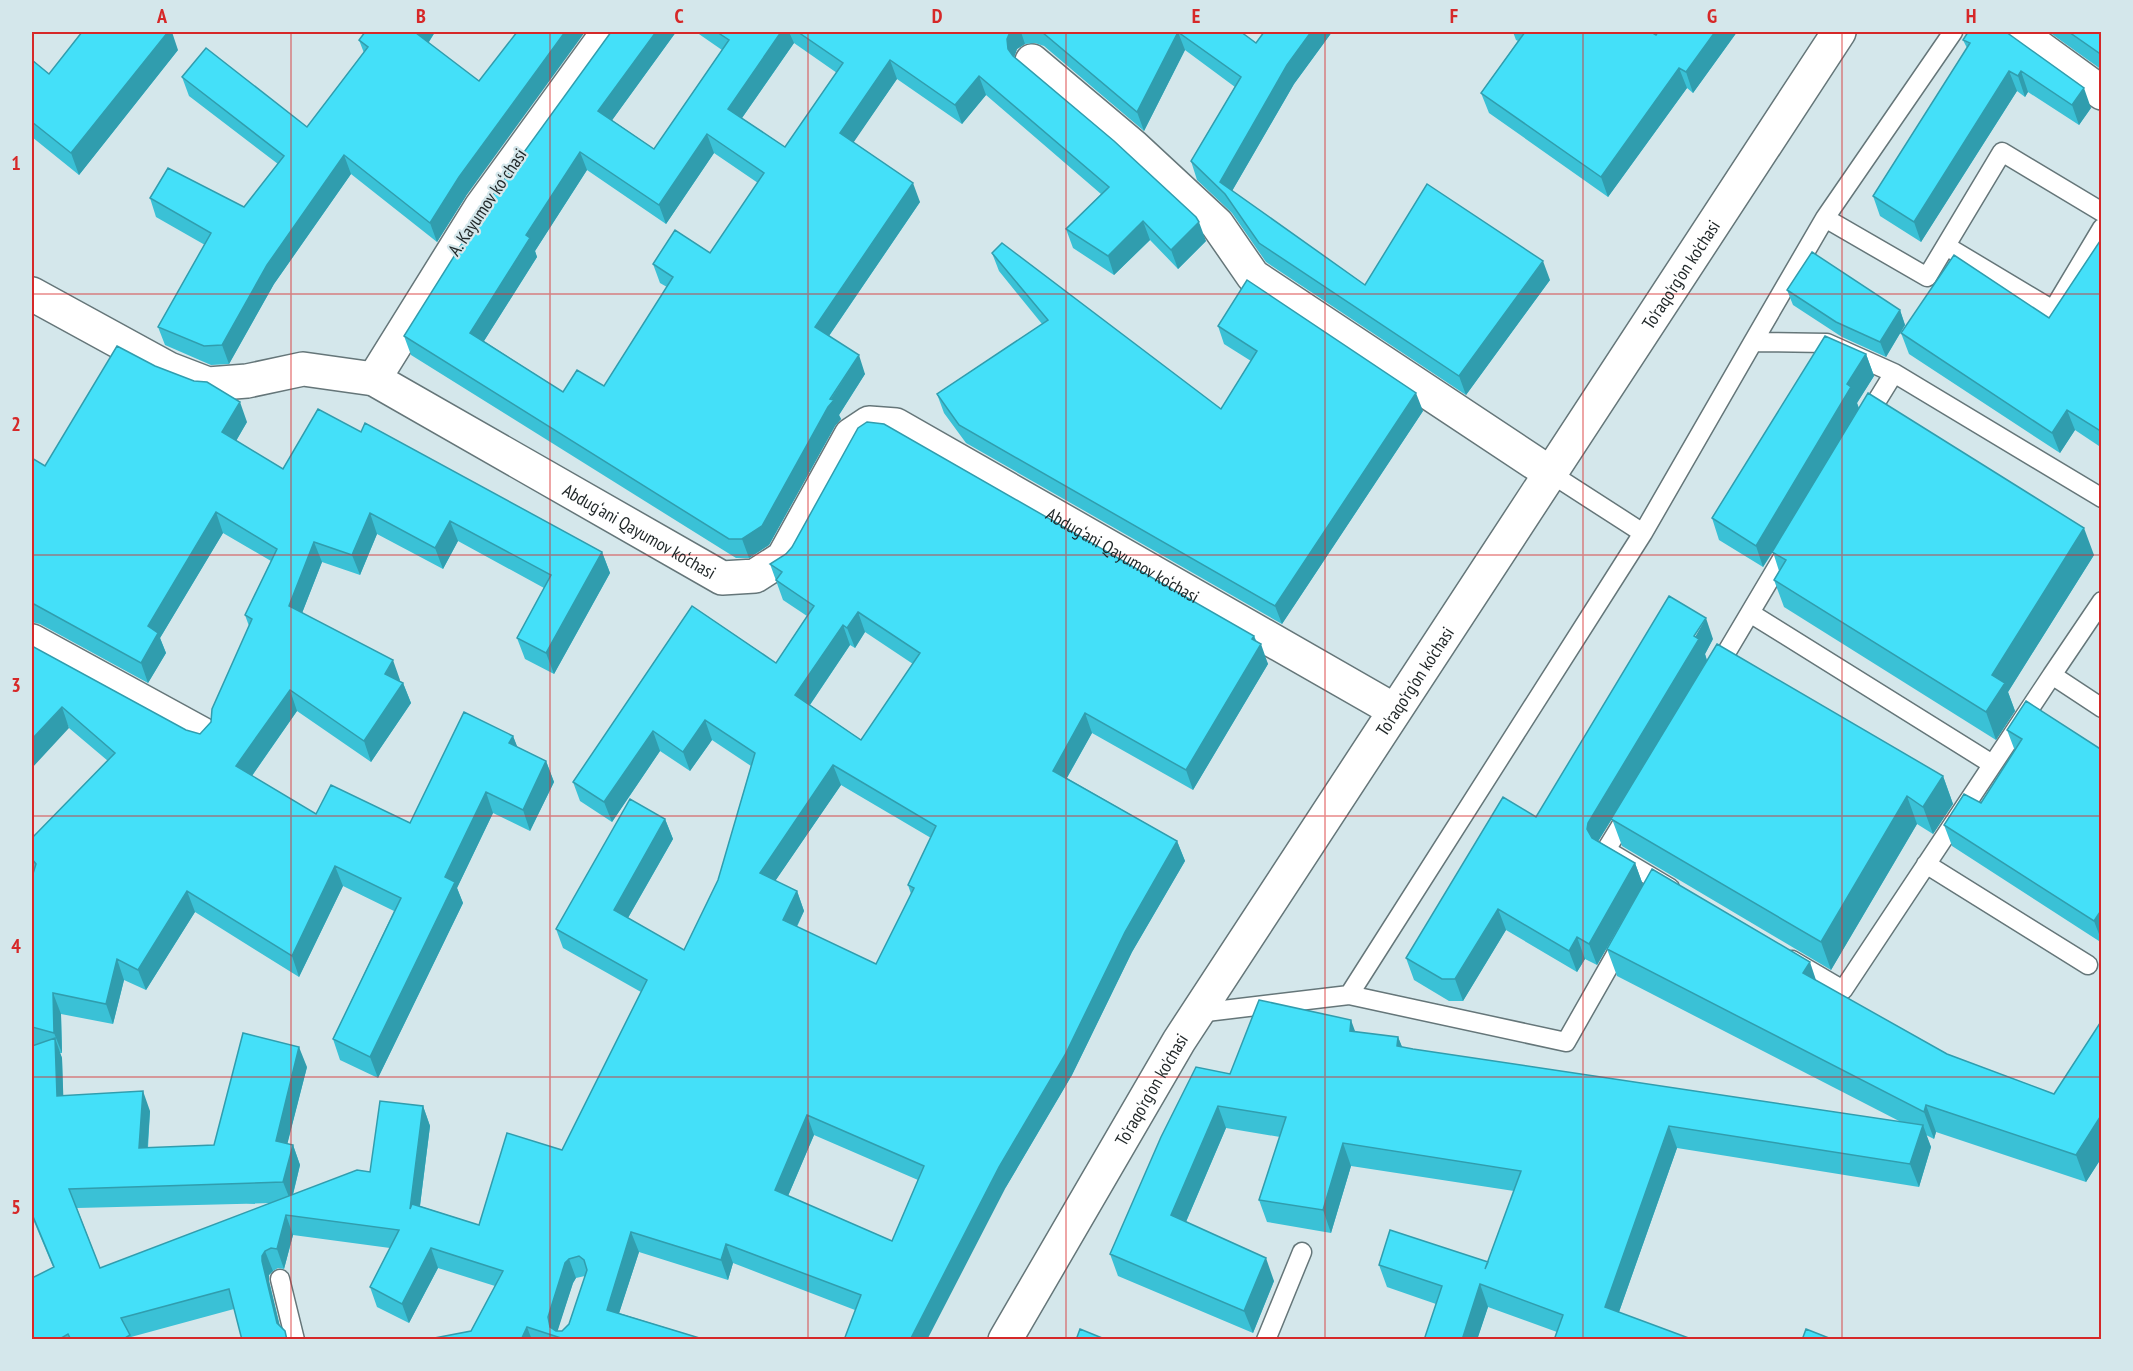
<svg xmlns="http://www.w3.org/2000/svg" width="2133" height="1371" viewBox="0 0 2133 1371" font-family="'PT Sans Narrow',sans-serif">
	<rect width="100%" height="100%" fill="#d4e7eb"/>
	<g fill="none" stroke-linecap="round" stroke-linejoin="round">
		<defs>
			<path id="lane" d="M1825 218 1927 277 2002 152 2102 212
				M1946 246 2053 310 2102 228
				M1753 342 1825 218 1953 32
				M1865 420 1894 373
				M1550 473 1643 533 1349 995 1566 1042 1624 940
				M1643 533 1753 342 1827 343 1894 373 2102 498
				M1750 613 1992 764
				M1716 670 1789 547
				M2052 675 2102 601
				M1628 814 1606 850 1670 888
				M1926 864 2088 965
				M1792 960 1843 990 2052 675 2102 708
				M1198 1013 1349 995
				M280 1279 295 1340
				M1266 1340 1302 1252"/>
			<g id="street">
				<path d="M2018 32 2102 93"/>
				<path d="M1032 61 1133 146 1217 224 1253 276 1550 473"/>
				<path id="s1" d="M32 294 169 369 208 384 247 381 303 369 374 379 722 578 755 576 783 558 851 435 869 423 896 425 1394 710"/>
				<path d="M374 379 481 207 608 32"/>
				<path d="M32 641 202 734"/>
			</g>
			<g id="secondary">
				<path id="s2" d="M1005 1340 1179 1041 1839 32"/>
			</g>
		</defs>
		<use href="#lane" stroke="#657679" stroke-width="21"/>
		<use href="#street" stroke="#657679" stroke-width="36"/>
		<use href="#secondary" stroke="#657679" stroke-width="36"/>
		<use href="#lane" stroke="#fff" stroke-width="18"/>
		<use href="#street" stroke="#fff" stroke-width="33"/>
		<use href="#secondary" stroke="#fff" stroke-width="33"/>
	</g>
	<path fill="#3ac1d6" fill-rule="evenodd" d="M365 32H435L429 42 466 196 437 242 351 174 274 284 229 364 211 365 165 345 158 327 205 245 156 217 150 198 244 207 278 164 189 96 182 77 307 127 364 53 359 40Z
		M611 32H676L612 120 654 149 722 50 696 32H1241L1256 43 1264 32H1332L1294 84 1232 191 1365 285 1550 280 1466 395 1266 262 1232 213 1197 180 1191 161 1235 87 1185 50 1144 131 1044 46 1035 43 1025 44 1017 49 1014 57 1206 241 1178 269 1150 240 1114 275 1073 248 1066 229 1101 194 986 95 962 124 897 79 853 142 920 202 829 336 865 374 839 415 841 419 835 426 769 545 749 558H736L411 355 404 336ZM794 43 837 73 785 147 742 118ZM714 153 758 183 710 253 653 264 660 283 667 287 604 386 563 392 484 341 537 257 535 251 587 170 666 224Z
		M1513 32H1651L1656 35 1737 32 1693 93 1687 88 1608 197 1489 113 1481 93 1518 41 1516 40Z
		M2049 32H2102V70Z
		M1963 40 2091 108 2079 125 2028 92 2025 97 2017 91 1921 242 1880 216 1873 196 1967 48Z
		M178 50 79 175 32 137V60L49 74Z
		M2102 238V448L2075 430 2060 453 1909 354 1901 333 2049 318Z
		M992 253 1221 409 1251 361 1224 344 1218 326 1423 411 1282 624 966 443 944 413 937 394 1042 324 999 271Z
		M1787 290 1900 310 1905 325 1886 357 1842 337 1793 305Z
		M1866 354 1874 376 1857 403 1859 408 2094 555 2008 692 2015 711 1996 740 1784 607 1774 580 1779 571 1773 552 1763 567 1719 540 1712 518Z
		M247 422 236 441 283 469 361 432 602 552 610 573 554 674 525 659 517 638 544 588 458 541 443 569 377 534 360 575 322 562 302 613 403 683 411 703 371 762 297 711 252 776 316 814 410 823 513 736 517 747 546 761 554 782 530 831 493 813 457 888 463 903 378 1078 340 1060 333 1039 394 911 343 886 299 977 195 912 146 990 124 980 113 1024 61 1014 62 1053H60L62 1058 63 1096 150 1111 148 1148 214 1145 307 1067 287 1144 293 1145 300 1165 293 1195 370 1172 423 1106 430 1126 420 1206 479 1225 562 1150 641 992 563 948 556 929 665 819 673 839 628 918 684 950 718 880 751 766 712 740 690 771 660 751 612 822 580 801 573 782 692 606 776 663 807 616 783 600 770 564 1254 636 1268 664 1193 790 1092 733 1067 778 1177 841 1185 861 1132 952 1072 1075 1006 1187 855 1310 733 1263 728 1280 639 1252 619 1313 706 1340H424L471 1331 495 1286 438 1268 409 1323 377 1307 370 1287 390 1248 293 1235 284 1269 278 1268 273 1271 269 1275V1281L280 1326 234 1309 131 1337 132 1340H32L53 1267 32 1217V877L33 872 32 871V838L108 761 69 728 32 646 186 730 200 734 211 722 249 626 245 615 271 561 223 533 160 638 166 653 148 683 40 624 32 622V458L45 466ZM865 632 913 664 861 740 810 705 850 645 855 648ZM841 785 931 838 908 885 911 894 876 964 797 927 804 911 797 891 775 881ZM814 1135 918 1180 892 1241 788 1196ZM271 1203 100 1268 77 1208ZM585 1276 569 1324 562 1331H557L573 1283 576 1278Z
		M1713 639 1705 654 1707 660 1943 776 1953 804 1933 834 1917 824 1831 970 1622 846 1612 819 1598 841 1635 863 1643 885 1597 965 1585 959 1577 972 1506 930 1463 1001H1449L1414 980 1406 958 1536 817Z
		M2007 730 2102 750V943L1952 846 1944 825 1981 803 2015 751Z
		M1607 949 1816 981 1947 1054 2054 1094 2102 1020V1157L2086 1182 1936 1132 1934 1139 1926 1135 1931 1147 1919 1187 1677 1148 1619 1312 1557 1332 1488 1307 1477 1340H1425L1436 1304 1387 1287 1379 1265 1488 1263 1514 1191 1351 1166 1331 1233 1267 1222 1259 1200 1280 1137 1226 1128 1186 1222 1274 1281 1253 1333 1118 1276 1110 1254 1230 1074 1356 1032 1398 1037 1402 1047 1413 1049 1901 1122 1617 976Z"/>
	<path fill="#309dae" d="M168 32H172L178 50 79 175 71 153Z
		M417 32H435L423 51 416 33Z
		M565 32H585L466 196 437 242 430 223 459 177Z
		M656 32H676L605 130 598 111Z
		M781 32H789L794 43 735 128 728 109Z
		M1010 32H1021L1025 44 1017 49 1014 58 1008 49 1007 39Z
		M1178 32 1185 50 1144 131 1137 112Z
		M1311 32H1332L1294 84 1228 198 1220 182 1287 65Z
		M1715 32H1737L1693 93 1686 72Z
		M890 60 897 79 847 152 840 133Z
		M1679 68 1687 88 1608 197 1601 177Z
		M2009 71 2017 91 1921 242 1914 222Z
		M2021 71 2028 92 2025 97 2018 76Z
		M979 76 986 95 962 124 955 105Z
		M2084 88 2091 108 2079 125 2072 105Z
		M707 134 714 153 666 224 659 205Z
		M580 152 587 170 535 251 537 257 477 352 470 333 526 235Z
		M344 155 351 174 274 284 229 364 222 345 267 265Z
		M913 183 920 202 822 346 815 327Z
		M1143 221 1150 240 1114 275 1108 256Z
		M1199 222 1206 241 1178 269 1171 250Z
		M1543 261 1550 280 1466 395 1459 376Z
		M1900 310 1905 325 1886 357 1880 342Z
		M1866 354 1874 376 1857 403 1859 409 1763 567 1756 546 1847 384Z
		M859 355 865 374 839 415 841 419 835 426 769 545 749 558 742 539Z
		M1416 393 1423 411 1282 624 1275 606Z
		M240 402 247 422 229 453 222 432Z
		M2067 410 2075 430 2060 453 2052 433Z
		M216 512 223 533 160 638 166 653 148 683 141 663 148 626Z
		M370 513 377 534 360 575 352 555Z
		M450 521 458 541 443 569 435 548Z
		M2084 528 2094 555 2008 692 2015 711 1996 740 1986 712 1992 675Z
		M314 542 322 562 297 626 289 606Z
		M602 552 610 573 554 674 546 653Z
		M858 612 865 632 855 648 847 628Z
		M1706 618 1713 639 1705 654 1707 661 1596 845 1587 829 1588 823Z
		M843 625 850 645 803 715 795 695Z
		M1254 636 1258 648 1261 644 1268 664 1193 790 1186 770Z
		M393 660 400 680 393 695 385 674Z
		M403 683 411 703 371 762 364 741Z
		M290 690 297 711 244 787 236 766Z
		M62 707 69 728 32 768V739Z
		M1085 713 1092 733 1060 790 1053 771Z
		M705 720 712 740 690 771 683 752Z
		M653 731 660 751 612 822 604 802Z
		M513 736 521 756 509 743Z
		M546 761 554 782 530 831 523 810Z
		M833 765 841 785 767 893 760 873Z
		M1943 776 1953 804 1933 834 1923 807Z
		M486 792 493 813 457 888 463 903 378 1078 370 1057 445 877Z
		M1907 796 1917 824 1831 970 1821 942Z
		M665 819 673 839 621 930 614 910Z
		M1177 841 1185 861 1132 952 1072 1075 1006 1187 927 1340H910L999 1167 1125 932Z
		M1635 863 1643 885 1597 965 1589 944Z
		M335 866 343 886 299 977 292 956Z
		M187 891 195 912 146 990 138 970Z
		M797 891 804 911 790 940 783 920Z
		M1498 909 1506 930 1463 1001 1455 979Z
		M2102 909V942L2094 921Z
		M1577 937 1585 959 1577 972 1569 951Z
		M117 959 124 980 113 1024 106 1004Z
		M1810 962 1819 989 1803 973Z
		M53 993 61 1014 62 1053 54 1033Z
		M1351 1020 1359 1042 1350 1031Z
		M1398 1037 1407 1059 1397 1046Z
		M55 1038 62 1058 64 1116 57 1096Z
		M299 1047 307 1067 283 1161 276 1141Z
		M143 1091 150 1111 146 1168 139 1148Z
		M1926 1105 1936 1132 1934 1139 1924 1112Z
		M423 1106 430 1126 417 1229 410 1209Z
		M1218 1106 1226 1128 1179 1238 1171 1215Z
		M2102 1114V1157L2086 1182 2076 1155Z
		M807 1115 814 1135 782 1210 775 1190Z
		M1923 1125 1931 1147 1919 1187 1910 1164Z
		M1669 1126 1677 1148 1613 1329 1605 1307Z
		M1343 1143 1351 1166 1331 1233 1323 1210Z
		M293 1145 300 1165 291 1202 283 1182Z
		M286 1215 293 1235 284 1269 277 1249Z
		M631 1232 639 1252 614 1329 607 1310Z
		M726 1244 733 1263 728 1280 721 1260Z
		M431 1248 438 1268 409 1323 402 1304Z
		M265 1251 273 1271 269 1275V1281L283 1340 277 1323 262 1261V1256Z
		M1266 1258 1274 1281 1253 1333 1244 1311Z
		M569 1259 576 1278 573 1283 556 1336 550 1327 548 1317 565 1263Z
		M1480 1284 1488 1307 1477 1340H1462Z
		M527 1327 532 1340H521Z"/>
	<path fill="#44e0f9" stroke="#309dae" stroke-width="1.5" fill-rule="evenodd" d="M82 32H168L71 153 32 122V60L49 74Z
		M365 32H417L416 33 479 81 517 32H565L459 177 430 223 344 155 267 265 222 345 204 346 158 327 211 233 150 198 168 168 244 207 284 156 182 77 206 48 307 127 368 47 359 40Z
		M611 32H656L598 111 654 149 729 40 717 32H781L728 109 785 147 843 63 798 32H1010L1007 39 1008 49 1013 56 1114 141 1196 217 1199 222 1171 250 1143 221 1108 256 1066 229 1109 187 979 76 955 105 890 60 840 133 913 183 815 327 859 355 830 399 834 400 828 407 762 526 742 539H729L404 336 490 199ZM707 134 764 173 710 253 675 230 653 264 673 277 604 386 577 370 563 392 470 333 530 238 526 235 580 152 659 205Z
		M1042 32H1178L1137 112Z
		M1178 32H1241L1256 43 1264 32H1311L1287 65 1220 182 1365 285 1427 184 1543 261 1459 376 1259 243 1225 194 1191 161 1241 77Z
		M1525 32H1651L1656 35 1658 32H1715L1686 72 1679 68 1601 177 1481 93Z
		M1968 32H2006L2084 88 2072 105 2021 71 2018 76 2009 71 1914 222 1873 196 1970 43 1963 40Z
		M2069 32H2102V55Z
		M2102 238V432L2067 410 2052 433 1901 333 1954 255 2049 318Z
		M1002 243 1221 409 1257 351 1218 326 1247 280 1416 393 1275 606 959 425 937 394 1048 320 992 253Z
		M1812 252 1900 310 1880 342 1836 322 1787 290Z
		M1825 336 1866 354 1847 384 1851 387 1756 546 1712 518Z
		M117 346 155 366 194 381 207 382 240 402 222 432 283 469 318 409 361 432 365 423 602 552 546 653 517 638 551 575 450 521 435 548 370 513 352 555 314 542 289 606 393 660 385 674 403 683 364 741 290 690 236 766 316 814 331 785 410 823 464 712 513 736 509 743 546 761 523 810 486 792 445 877 455 882 370 1057 333 1039 401 898 335 866 292 956 187 891 138 970 117 959 106 1004 53 993 54 1033 32 1027V877L36 864 32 859V838L115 753 62 707 32 739V646L186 730 200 734 211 722 212 709 252 619 245 615 277 549 216 512 148 626 158 633 141 663 32 603V458L45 466Z
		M1868 393 2084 528 1992 675 2005 683 1986 712 1774 580 1786 560 1772 552Z
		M867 422 884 424 1254 636 1252 639 1261 644 1186 770 1085 713 1053 771 1177 841 1125 932 1065 1055 999 1167 910 1340H844L861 1295 726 1244 721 1260 631 1232 607 1310 706 1340H567L527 1327 521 1340H424L471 1331 503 1271 431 1248 402 1304 370 1287 399 1230 286 1215 277 1249 271 1248 265 1251 262 1256V1261L277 1323 285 1331 287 1340H242L229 1289 121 1318 130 1335 122 1340H71L68 1334 58 1340H32V1278L54 1267 32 1214V1046L55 1038 57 1096 143 1091 139 1148 214 1145 243 1033 299 1047 276 1141 293 1145 283 1182 69 1189 100 1268 357 1170 370 1172 380 1101 423 1106 410 1209 412 1204 479 1225 507 1133 562 1150 647 980 556 929 630 799 665 819 614 910 684 950 718 880 755 753 705 720 683 752 653 731 604 802 573 782 692 606 776 663 814 606 776 580 782 572 770 564 786 554 792 547 858 428ZM858 612 920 653 861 740 795 695 843 625 847 628ZM833 765 936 826 908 885 914 888 876 964 783 920 797 891 760 873ZM807 1115 924 1166 892 1241 775 1190ZM579 1256 584 1260 587 1270 569 1324 562 1331H556L550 1327 548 1317 565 1263 569 1259Z
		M1669 596 1706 618 1694 636 1699 639 1588 823 1587 829 1592 838 1635 863 1589 944 1577 937 1569 951 1498 909 1455 979H1442L1406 958 1503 797 1536 817Z
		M1717 644 1943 776 1923 807 1907 796 1821 942 1611 819Z
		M2026 701 2102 750V909L2094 921 1944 825 1964 794 1981 803 2022 739 2007 730Z
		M1652 869 1810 962 1803 973 1947 1054 2054 1094 2102 1020V1114L2076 1155 1926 1105 1924 1112 1607 949Z
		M1259 1000 1351 1020 1350 1031 1398 1037 1397 1046 1413 1049 1923 1125 1910 1164 1669 1126 1605 1307 1694 1340H1554L1563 1315 1480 1284 1462 1340H1424L1442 1286 1379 1265 1390 1230 1488 1262 1485 1269 1521 1171 1343 1143 1323 1210 1259 1200 1286 1117 1218 1106 1171 1215 1266 1258 1244 1311 1110 1254 1161 1137 1196 1067 1230 1074Z
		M1080 1329 1107 1340H1076Z
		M1806 1329 1834 1340H1802Z"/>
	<path fill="none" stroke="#d62828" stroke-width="1.5" stroke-opacity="0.55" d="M291 32V1340M550 32V1340M808 32V1340M1066 32V1340M1325 32V1340M1583 32V1340M1842 32V1340M32 294H2102M32 555H2102M32 816H2102M32 1077H2102"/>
	<g text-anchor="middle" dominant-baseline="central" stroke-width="4.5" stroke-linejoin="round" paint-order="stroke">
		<g font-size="18" fill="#1f2627" stroke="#d4e7eb">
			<text transform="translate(487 202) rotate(-56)">A. Kayumov koʻchasi</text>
			<text stroke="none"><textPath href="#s2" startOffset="1262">To'raqo'rg'on ko'chasi</textPath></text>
			<text stroke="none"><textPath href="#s1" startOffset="672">Abdug‘ani Qayumov ko‘chasi</textPath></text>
			<text stroke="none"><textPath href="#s1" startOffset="1284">Abdug‘ani Qayumov ko‘chasi</textPath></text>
			<text stroke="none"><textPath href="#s2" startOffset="776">To'raqo'rg'on ko'chasi</textPath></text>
			<text stroke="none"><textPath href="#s2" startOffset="290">To'raqo'rg'on ko'chasi</textPath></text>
		</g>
	</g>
	<rect width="2133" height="1371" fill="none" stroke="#d4e7eb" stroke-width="66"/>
	<rect x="33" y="33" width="2067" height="1305" fill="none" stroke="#d62828" stroke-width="2"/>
	<g font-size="20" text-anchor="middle" font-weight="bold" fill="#d62828">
		<text x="162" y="23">A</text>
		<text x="421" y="23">B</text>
		<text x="679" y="23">C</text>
		<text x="937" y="23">D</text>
		<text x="1196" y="23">E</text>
		<text x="1454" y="23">F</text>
		<text x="1712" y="23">G</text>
		<text x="1971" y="23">H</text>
		<text x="16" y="170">1</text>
		<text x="16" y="431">2</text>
		<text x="16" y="692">3</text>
		<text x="16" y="953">4</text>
		<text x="16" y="1214">5</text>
	</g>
</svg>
